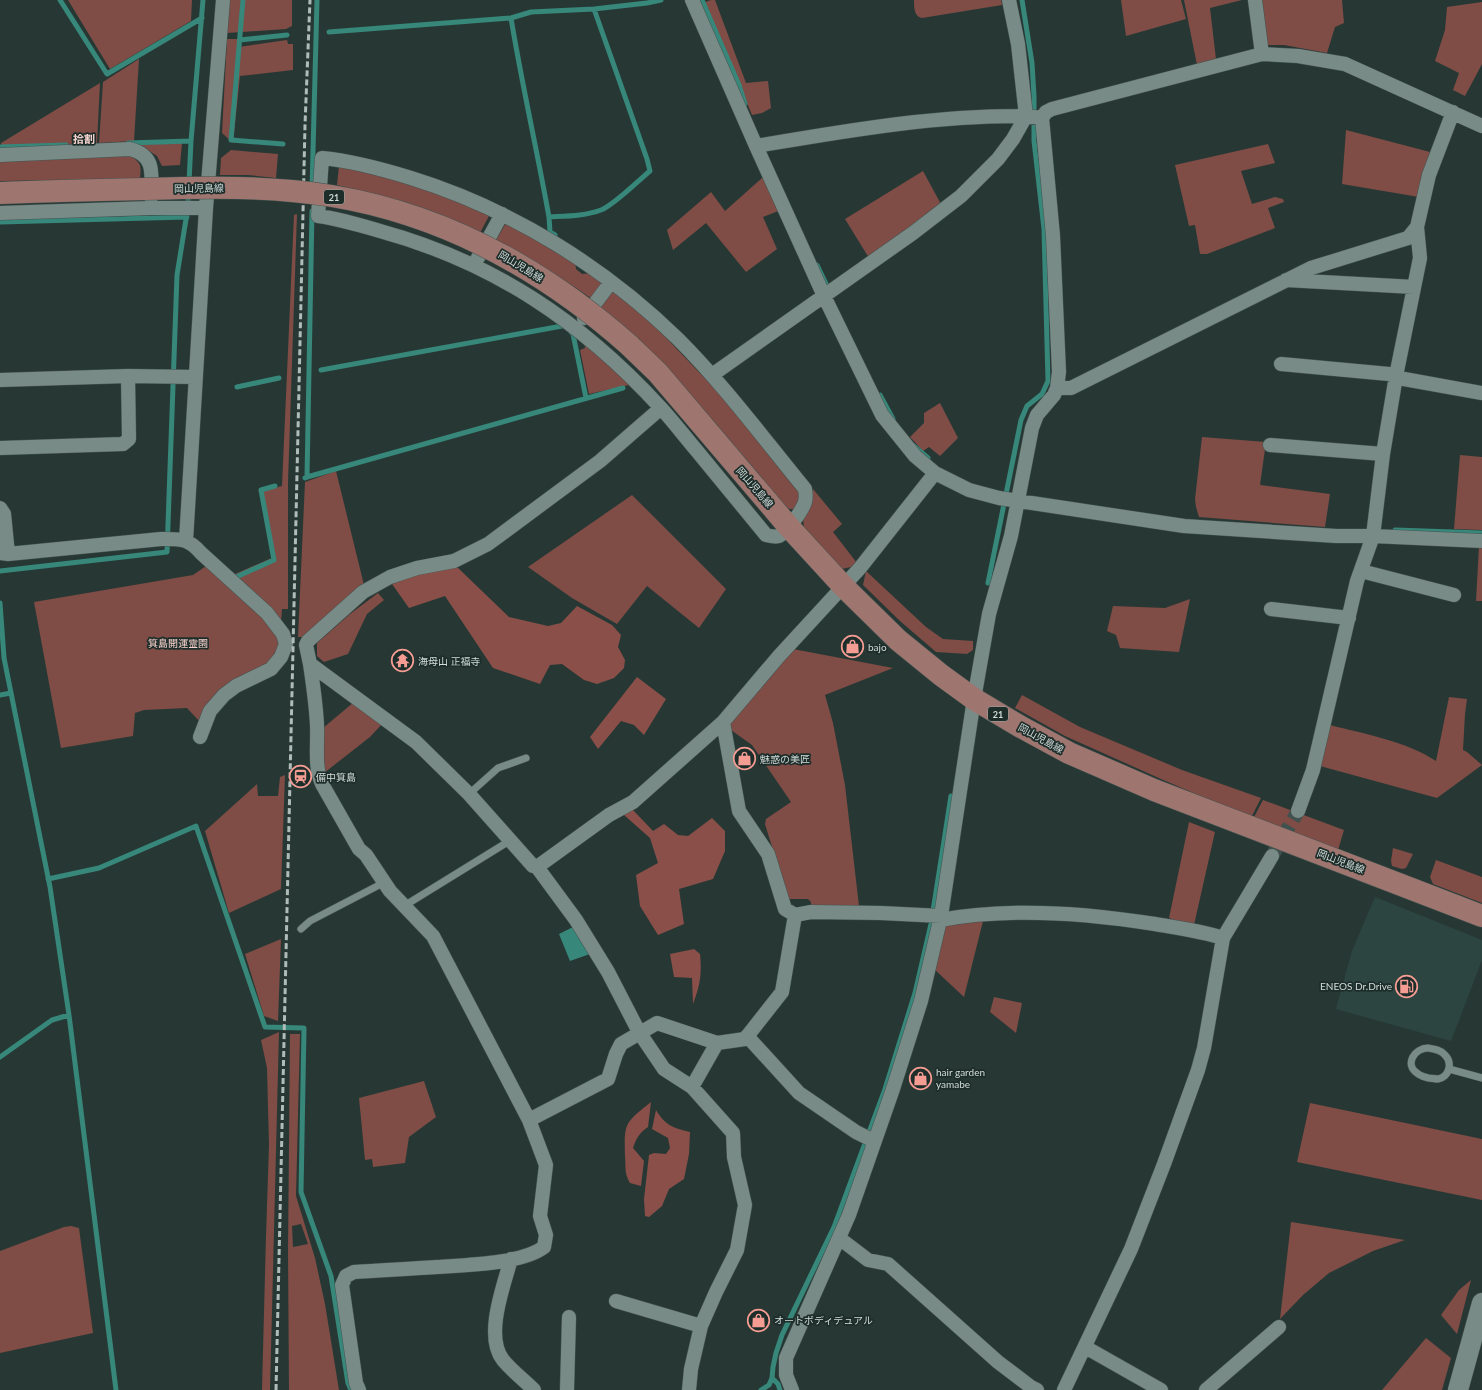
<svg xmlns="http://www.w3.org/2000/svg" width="1482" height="1390" viewBox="0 0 1482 1390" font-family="Lato,'Noto Sans JP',sans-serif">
	<rect width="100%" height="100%" fill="#273834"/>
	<path fill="#2c4540" d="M1375 897 1482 940V960L1451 1041 1336 1009 1352 951Z"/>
	<path fill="#7f4c46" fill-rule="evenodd" d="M68 0H192L191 21 110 69Z
		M230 0H292V26L286 29 227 33Z
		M711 0H715L746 83 768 81 771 108 762 113 752 115 705 2Z
		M914 0H1001L1002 5 922 18C914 17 914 7 914 0Z
		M1121 0H1181L1186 19 1126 36Z
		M1184 0H1242L1210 8 1216 59 1197 65Z
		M1260 0H1342L1344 23 1335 27 1327 53 1284 45H1266Z
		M1482 2V64L1465 96 1453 90 1459 73 1435 61 1445 30 1447 7Z
		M227 39H239V47L287 40 288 44H293V70L240 76 233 143 222 133Z
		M139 59 134 141 99 143 103 82Z
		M100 83 97 143 1 146V143Z
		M1346 130 1430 152 1419 197 1342 184Z
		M182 143 180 165 162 166 157 156 139 144Z
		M1268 144 1275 163 1241 171 1252 204 1275 197 1283 199 1284 202 1268 208 1275 228 1207 254H1200L1195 225 1189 226 1175 165Z
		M231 150 278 154 276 178 248 175H220L221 158Z
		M131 156C142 164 141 166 140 179L0 181V159Z
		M339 166 386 176 420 187 490 214 480 233 381 196 337 185Z
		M923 171 942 206 869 258 845 219Z
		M762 178 768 180 781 210 763 217 777 249 746 272 706 223 673 250 667 230 711 192 725 211Z
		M297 214 288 482V609H282L281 623 271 608 235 574 274 557 263 491 282 486 294 215Z
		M506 223 575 260 576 269 582 274 592 273 605 282 592 299C561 277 529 258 496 240Z
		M611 289 652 323 716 390 800 492 801 499 794 509H789L782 503 665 366 638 338 598 306Z
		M584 340 624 376 629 385 589 394 580 350 585 348Z
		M940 403 958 438 940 456 929 447 923 451 910 437 924 423V413Z
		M1202 437 1266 442 1260 485 1330 494 1325 527 1199 517 1196 507 1195 499Z
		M1460 455 1482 457V530L1454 529Z
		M336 471 364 585 304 637H298L305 482Z
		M813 489 842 524 833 532 857 563 851 567 842 569 804 527 803 519 811 504Z
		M632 495 726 589 699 628 647 586 617 624 572 598 528 567Z
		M1479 546H1482V601H1476Z
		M206 566 258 612 281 636 276 658 200 722 187 708 144 710 135 713 133 736 61 748 34 602 193 575Z
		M866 571 926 627 943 639 973 641V650L967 654 936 652 900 621 863 585Z
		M378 593 384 600 367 614 348 654 324 662 317 656V643L350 614Z
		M1190 599 1179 652 1120 648 1116 635 1107 631 1113 606 1165 608Z
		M793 649 893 668 825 695 833 723 845 785 859 906H811V902L808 899H788L765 824 766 819 791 802 752 745 731 730V723Z
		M1022 695 1080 727 1182 770 1261 798 1251 818 1161 779 1065 736 1015 708Z
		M1449 697 1467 699 1465 714 1463 750 1467 752 1482 765 1437 798 1320 766 1330 725C1364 734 1406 741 1436 761Z
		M354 702 383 723 370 737 324 773 323 728Z
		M285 775 281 889 229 913 205 831 257 784 258 796H278L280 777Z
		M1263 800 1344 830 1338 850 1253 819Z
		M1189 822 1215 832 1194 925 1172 922V919L1169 918Z
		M1393 848 1413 854 1406 868 1402 869 1392 866 1391 861Z
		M1436 860 1482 877V903L1433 884 1430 877Z
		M984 917 964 997 933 968 946 925Z
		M281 939 278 1021 264 1016 245 954Z
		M994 997 1022 1003 1016 1033 990 1012Z
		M279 1032 270 1390H262L266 1236 269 1145 267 1068 261 1040Z
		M290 1034H300L296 1196 315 1258 325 1304 339 1390H289L288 1251ZM301 1224 308 1244 293 1247 292 1226Z
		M424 1081 436 1117 409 1137 405 1163 373 1167 372 1159 365 1160 359 1098Z
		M1310 1103 1482 1139V1200L1297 1162Z
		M1291 1222 1405 1240 1373 1251 1329 1273 1303 1295 1280 1319Z
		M71 1226 79 1228 93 1333 0 1353V1251L64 1227Z
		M1471 1280 1457 1334 1441 1315 1459 1290Z
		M1426 1338 1451 1358 1442 1390H1382Z"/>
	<path fill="#8a4f49" d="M456 566 509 617 548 626 561 623 577 606 612 625 621 635 618 647 625 660 624 668 614 678 597 684 584 680 562 664 550 665 540 684 493 668 445 596 409 608 392 584 417 575Z
		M637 677 666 699 644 735 634 725 621 721 598 749 590 737Z
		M632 809 653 831 664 824 678 835 688 836 712 818 725 831V851L713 879 679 889 684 924 658 935 640 906 636 875 658 863 650 838 624 815Z
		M694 949 700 954C702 975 700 985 693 1004L692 978 674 977 670 954Z
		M651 1102 648 1127C639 1133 636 1139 633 1148L644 1161 641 1186 630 1183C624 1173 626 1167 625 1156 624 1122 625 1123 651 1102Z
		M656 1110C665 1125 673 1128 690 1132L689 1154 684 1179 669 1189 662 1206 649 1217 645 1216 644 1199 649 1155 654 1153 666 1154 670 1148 668 1138 652 1129Z"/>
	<path fill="#37877a" d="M573 927 590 954 570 961 559 934Z"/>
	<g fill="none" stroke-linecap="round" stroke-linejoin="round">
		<path stroke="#37877a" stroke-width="5" d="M60 0 107 74 202 18
			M243 0 231 140 283 144
			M702 0 739 85 745 104
			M511 18C522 85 537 150 549 217 566 216 585 216 601 210 613 206 639 180 650 171L647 159 594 9
			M329 32 511 18 531 12 594 9 647 3 661 0
			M240 40 287 35
			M128 143 191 141
			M0 147 66 145
			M189 182 191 141 203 0
			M312 189 317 0
			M549 217 550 232 555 235
			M0 222 187 217
			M817 265 829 290
			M571 332 573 334 586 398
			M321 370 562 326
			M237 387 279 378
			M880 395 893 419
			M914 446 928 458
			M307 477 623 388
			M305 478 307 477 312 211
			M1395 530 1482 533
			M0 571 167 552 177 275 187 213 189 192
			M234 578 274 560 261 490 275 486
			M988 583 1021 420 1027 406 1042 394 1048 381 1044 229 1034 141V96L1032 63 1022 0
			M0 603 4 658 50 887 69 1015 116 1390
			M0 695 11 693
			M48 879 99 868 196 826 265 1027 304 1028 301 1192 331 1276 348 1383 351 1390
			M0 1057 52 1020 69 1015
			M772 1378 778 1384 780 1390
			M761 1390 769 1385 772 1378 773 1367 776 1353 782 1335 834 1227 885 1089 915 993 931 924 951 796"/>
		<path stroke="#41514d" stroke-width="14" stroke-dasharray="14 7" stroke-linecap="butt" d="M1272 856 1298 811"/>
		<defs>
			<path id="lane" d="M469 794 498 768 526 758
				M404 906 511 840
				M301 929 310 921 385 882
				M1428 1048C1434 1049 1441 1050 1445 1055 1453 1063 1449 1077 1438 1079 1435 1079 1431 1078 1428 1078 1425 1077 1420 1076 1417 1073 1404 1064 1415 1048 1428 1048Z
				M1449 1069 1482 1078"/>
			<path id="street" d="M692 0 756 146 824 296 882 415 915 456 935 473 969 490 999 498 1184 526 1336 536H1373L1482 541
				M1255 0 1262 54
				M756 146C845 131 935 115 1026 116L1018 44 1009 0
				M0 155 130 149C157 156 151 176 151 197
				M322 158C353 161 382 169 411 178 511 209 603 266 678 339 724 385 764 439 805 489 806 494 806 498 805 502 802 511 787 532 779 536 775 537 770 536 766 535 743 507 720 479 697 451 685 437 673 421 660 407 581 321 493 262 380 231 360 225 340 219 318 216Z
				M0 213 151 208H206
				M474 265 502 214
				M1286 280 1414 287
				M584 318 611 282
				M1281 364 1389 374 1404 379 1482 393
				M712 375 913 233 961 196 998 159 1013 139 1026 116 1042 118
				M0 380 128 376 196 377
				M1057 388H1071L1311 268 1408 238 1417 227 1429 175 1453 112
				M661 408 600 461 488 544 454 561 417 568 390 577 363 592 308 641 306 645 310 664 416 742 469 794 533 866 537 867 576 920 608 972 639 1032 664 1069 692 1087 733 1133 734 1157 745 1205 737 1250 716 1292 701 1326 691 1369 689 1390
				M1270 445 1383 454
				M0 448 123 444 129 439 128 376
				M0 508 4 514 8 554
				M186 541 206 208 223 0
				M0 553 8 554 161 539C180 539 188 538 201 553L267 613 283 634 286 644 281 657 271 669 236 686 224 695 210 711 200 737
				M1361 571 1454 595
				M1271 609 1349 618
				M310 664C313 684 316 705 317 725 318 745 314 766 322 784L359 849 366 855 390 891 433 936 529 1120 546 1165 540 1216 546 1235 544 1247C522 1264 465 1265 437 1267 409 1269 381 1270 354 1272L346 1276 342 1285 356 1383 359 1390
				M723 722 739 811 768 854 785 909 795 915 811 912 881 913 941 916
				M1298 811 1313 770 1357 581 1373 536 1383 454 1396 376 1420 258 1417 227
				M537 867 609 815 633 802 723 722 779 656 860 568 935 473
				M940 920C1008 907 1086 913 1155 924 1178 928 1201 931 1223 938
				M747 1036 799 1093 856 1132 874 1141
				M692 1087 717 1043
				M529 1120 608 1079 616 1054 621 1044 657 1023 717 1043 745 1039 782 992 795 915
				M839 1238 868 1260 888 1264 998 1362 1031 1387 1037 1390
				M511 1259C504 1285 484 1336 503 1360 512 1371 524 1380 534 1390
				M616 1301 701 1326
				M1085 1347 1161 1390
				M567 1390 569 1317
				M792 1390 786 1375V1358L849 1215 893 1089 921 1001 941 916 974 699 989 614 1011 536 1032 428 1037 415 1054 395 1057 388 1059 372 1053 236 1042 118 1046 112 1052 109 1262 54 1298 56 1345 64 1482 126
				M1064 1390 1131 1249 1164 1164 1198 1070 1204 1048 1223 938 1272 856
				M1206 1390 1279 1327"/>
			<path id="secondary" d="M1458 1390 1482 1303"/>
			<path id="primary" d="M629 345 658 373 789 527 844 587 898 640 941 675 974 699 1021 727 1069 753 1154 790 1482 916"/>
		</defs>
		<use href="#lane" stroke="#455451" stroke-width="8"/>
		<use href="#street" stroke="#455451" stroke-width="15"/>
		<use href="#secondary" stroke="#455451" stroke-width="21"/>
		<use href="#primary" stroke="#455451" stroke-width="23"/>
		<use href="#lane" stroke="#788b86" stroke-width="7"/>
		<use href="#street" stroke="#788b86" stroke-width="14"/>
		<use href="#secondary" stroke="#788b86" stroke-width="20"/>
		<use href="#primary" stroke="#9f756f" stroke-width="22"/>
		<path stroke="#b0bcb9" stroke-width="3" stroke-dasharray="6 3" stroke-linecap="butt" d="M276 1390 305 125 310 0"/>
		<defs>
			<path id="primary-bridge" d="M0 193C48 191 96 190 145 189 207 187 270 186 332 196 446 215 543 269 629 345"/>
		</defs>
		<use href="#primary-bridge" stroke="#455451" stroke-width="23" stroke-linecap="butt"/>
		<use href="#primary-bridge" stroke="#9f756f" stroke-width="22"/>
	</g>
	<defs>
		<symbol id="shop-ring" viewBox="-11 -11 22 22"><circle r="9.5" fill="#1d2d2a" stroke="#f59c93" stroke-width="1.5"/><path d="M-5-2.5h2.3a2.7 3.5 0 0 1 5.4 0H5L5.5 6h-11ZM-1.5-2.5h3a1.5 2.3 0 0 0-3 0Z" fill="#f59c93"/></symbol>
		<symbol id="temple-ring" viewBox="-11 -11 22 22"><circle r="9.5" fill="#1d2d2a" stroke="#f59c93" stroke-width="1.5"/><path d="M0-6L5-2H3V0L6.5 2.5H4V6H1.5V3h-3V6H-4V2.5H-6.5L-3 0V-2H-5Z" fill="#f59c93"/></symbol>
		<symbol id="station-ring" viewBox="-11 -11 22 22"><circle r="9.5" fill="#1d2d2a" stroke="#f59c93" stroke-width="1.5"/><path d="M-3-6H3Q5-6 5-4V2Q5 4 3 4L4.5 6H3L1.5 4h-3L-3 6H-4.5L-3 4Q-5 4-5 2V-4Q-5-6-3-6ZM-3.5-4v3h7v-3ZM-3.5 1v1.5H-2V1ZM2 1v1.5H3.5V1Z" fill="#f59c93"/></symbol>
		<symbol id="fuel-ring" viewBox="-11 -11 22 22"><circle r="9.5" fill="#1d2d2a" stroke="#f59c93" stroke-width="1.5"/><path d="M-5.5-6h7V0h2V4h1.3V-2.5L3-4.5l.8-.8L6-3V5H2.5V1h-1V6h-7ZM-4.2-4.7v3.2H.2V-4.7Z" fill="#f59c93"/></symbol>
	</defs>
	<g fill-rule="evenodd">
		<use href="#shop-ring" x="840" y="634" width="25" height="25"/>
		<use href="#temple-ring" x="390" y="648" width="25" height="25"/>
		<use href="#shop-ring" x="732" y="746" width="25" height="25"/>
		<use href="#station-ring" x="288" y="764" width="25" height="25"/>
		<use href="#fuel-ring" x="1394" y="974" width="25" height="25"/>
		<use href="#shop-ring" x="908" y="1066" width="25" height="25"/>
		<use href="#shop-ring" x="746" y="1308" width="25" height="25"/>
	</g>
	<g text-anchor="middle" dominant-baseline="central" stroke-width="3.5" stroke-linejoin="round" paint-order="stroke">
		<g fill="#1d2d2a" stroke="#9ca8a5" stroke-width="1">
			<rect x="324" y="190" width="20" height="14" rx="3"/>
			<rect x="988" y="707" width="20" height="14" rx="3"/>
		</g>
		<g font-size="9" font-weight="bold" fill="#d2dcda">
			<text x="334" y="197">21</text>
			<text x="998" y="714">21</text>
		</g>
		<g font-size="10" fill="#d2dcda" stroke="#1d2d2a">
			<text transform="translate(199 188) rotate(-1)">岡山児島線</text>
			<text transform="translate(521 266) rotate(31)">岡山児島線</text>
			<text transform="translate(755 487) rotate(49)">岡山児島線</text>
			<text transform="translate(1041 738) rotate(29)">岡山児島線</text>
			<text transform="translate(1341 861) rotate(21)">岡山児島線</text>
		</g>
		<g font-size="10" fill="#f9d2cd" stroke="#1d2d2a">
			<text x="178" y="643">箕島開運霊園</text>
		</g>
		<g font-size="10" fill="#d2dcda" stroke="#1d2d2a" text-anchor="start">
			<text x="868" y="647">bajo</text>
			<text x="418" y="661">海母山 正福寺</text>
			<text x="760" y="759">魅惑の美匠</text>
			<text x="316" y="777">備中箕島</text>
			<text x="1392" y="986" text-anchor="end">ENEOS Dr.Drive</text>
			<text x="936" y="1072">hair garden<tspan x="936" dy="12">yamabe</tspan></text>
			<text x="774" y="1320">オートボディデュアル</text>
		</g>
		<g font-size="11" font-weight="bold" fill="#f7d4cf" stroke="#1d2d2a">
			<text x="84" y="138">拾割</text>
		</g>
	</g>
</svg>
